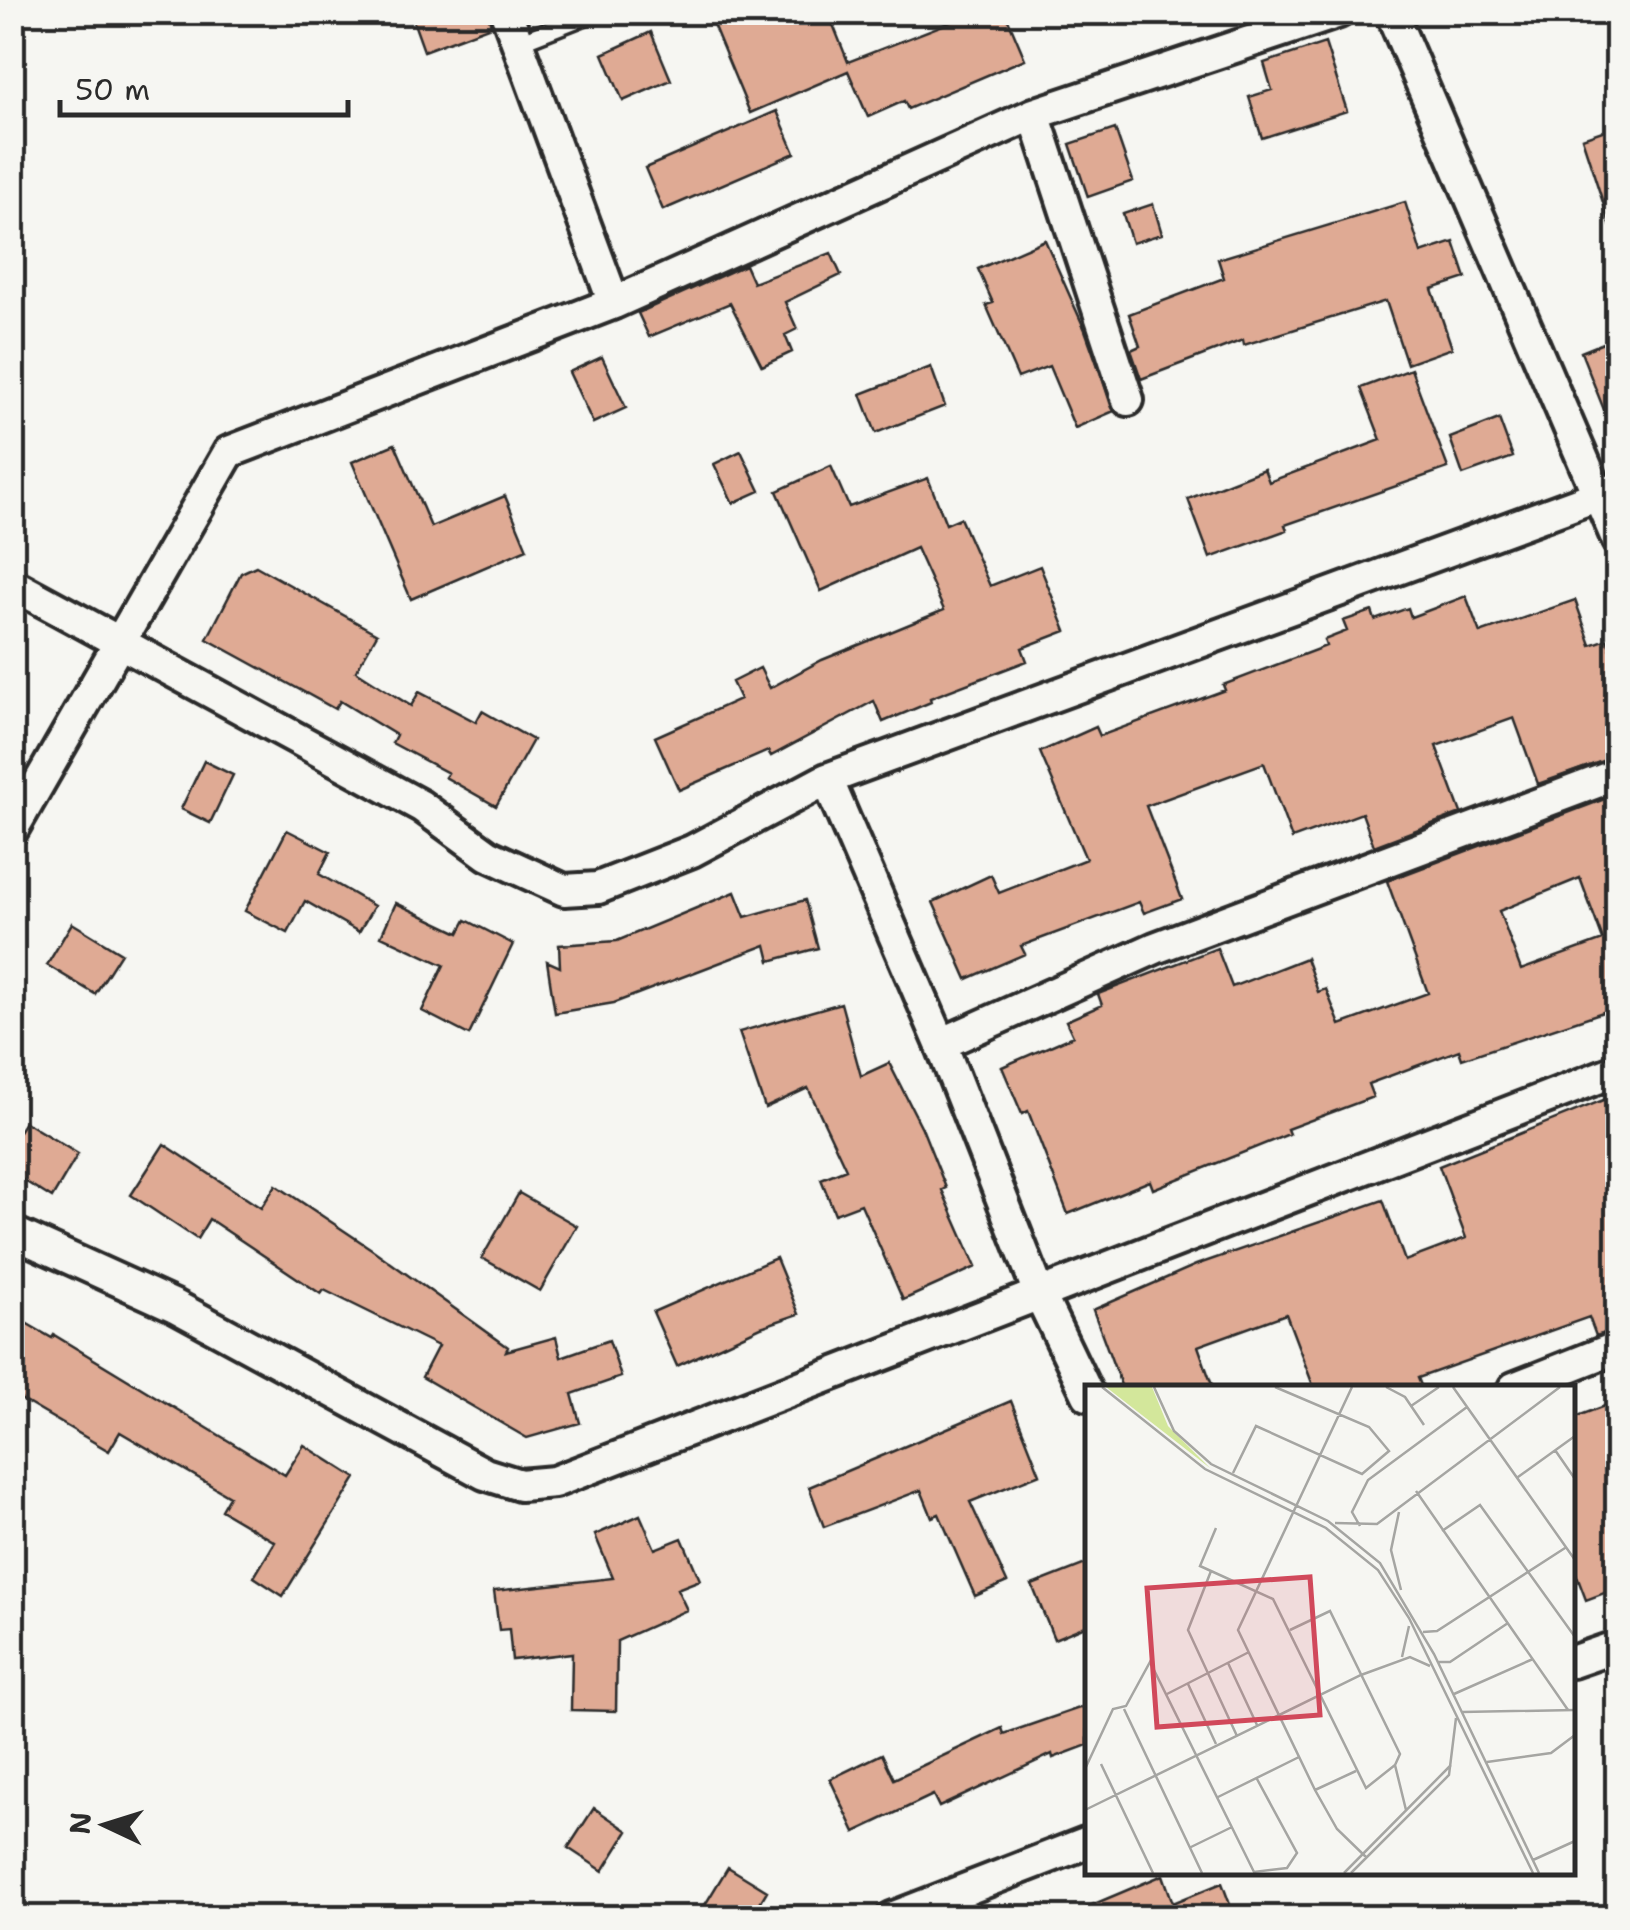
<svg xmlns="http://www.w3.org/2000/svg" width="1630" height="1930" viewBox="0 0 1630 1930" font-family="'Shantell Sans',sans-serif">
	<rect width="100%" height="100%" fill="#f6f6f2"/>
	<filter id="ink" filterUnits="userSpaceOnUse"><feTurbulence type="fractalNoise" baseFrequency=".01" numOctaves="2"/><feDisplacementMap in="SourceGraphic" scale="20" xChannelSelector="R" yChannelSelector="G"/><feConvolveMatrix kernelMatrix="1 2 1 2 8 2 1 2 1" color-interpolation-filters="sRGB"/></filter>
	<g filter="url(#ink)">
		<path fill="#dfaa94" stroke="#2b2b2b" stroke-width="2.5" fill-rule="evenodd" d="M410 12H488L491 26 424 51Z
			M708 12H828L848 62 976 12H1005L1025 59 908 109 904 101 868 117 848 71 750 113Z
			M651 32 671 80 623 101 603 54Z
			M1325 43 1347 111 1262 138 1249 97 1272 90 1264 63Z
			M777 111 795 153 663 210 645 168Z
			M1617 126V226L1611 227 1582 138Z
			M1115 129 1133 181 1088 197 1070 144Z
			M1405 202 1421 253 1454 242 1466 278 1432 289 1452 348 1407 364 1386 301 1244 345 1243 340 1141 379 1131 350 1140 346 1129 314 1224 278 1218 259Z
			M1153 204 1162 234 1132 243 1123 214Z
			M1045 240 1085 330 1114 411 1075 428 1049 366 1018 378 986 305 993 303 978 269Z
			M831 253 841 275 785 302 797 329 785 335 792 352 762 366 730 303 649 337 638 313 745 265 753 283Z
			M1618 337V440H1616L1581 352Z
			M602 357 626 408 593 423 569 372Z
			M931 367 945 406 876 433 861 394Z
			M1411 369 1448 468 1285 525 1287 530 1210 558 1188 499 1264 469 1269 482 1381 440 1361 388Z
			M1499 419 1513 457 1463 475 1450 438Z
			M395 444 431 527 505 496 527 549 411 599 352 462Z
			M741 451 760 491 733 503 714 464Z
			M831 466 849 507 928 478 946 524 960 518 990 586 1040 566 1066 631 1022 648 1027 661 930 698 931 702 883 722 874 701 771 756 768 751 679 790 655 737 740 699 732 682 760 668 770 688 822 660 944 610 916 548 821 591 777 491Z
			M256 566 377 634 356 671 411 706 419 692 476 722 482 711 533 740 496 806 445 777 448 773 392 743 396 735 340 701 335 709 207 639 241 573Z
			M1466 596 1480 633 1575 600 1591 645 1607 639 1618 669V756L1538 784 1514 718 1436 746 1461 813 1374 846 1362 813 1292 839 1264 763 1146 806 1182 899 1144 913 1139 902 1021 946 1025 954 967 979 933 902 991 875 999 893 1086 859 1040 752 1096 727 1100 736 1225 690 1223 685 1326 646 1324 640 1347 631 1343 621 1372 611 1375 620 1408 608 1411 617Z
			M204 761 233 775 210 823 181 809Z
			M1618 794V1007L1462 1059 1459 1050 1368 1084 1373 1097 1287 1129 1289 1134 1153 1189 1150 1181 1068 1214 1028 1111 1022 1114 1002 1067 1073 1036 1066 1021 1102 1005 1098 994 1217 948 1232 987 1306 958 1318 992 1326 989 1340 1025 1428 993 1387 881ZM1580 878 1603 940 1521 970 1499 911Z
			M287 830 330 852 319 874 374 906 359 932 305 901 288 933 245 911Z
			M735 892 745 917 805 900 818 948 770 961 766 945 614 1003 555 1013 547 961 560 967 559 945 617 941Z
			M396 903 459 933 466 920 513 944 469 1035 422 1011 444 965 381 936Z
			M72 923 121 953 95 994 47 965Z
			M841 1003 861 1076 889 1063 922 1128 946 1188 942 1190 976 1267 903 1300 861 1204 835 1214 821 1179 846 1169 808 1088 765 1108 739 1032Z
			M1618 1094V1329L1596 1336 1589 1317 1418 1378 1422 1388H1314L1286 1314 1198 1346 1213 1388H1122L1093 1310 1196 1265 1383 1200 1405 1261 1466 1238 1439 1166Z
			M25 1122 78 1154 52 1198 12 1173V1142Z
			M164 1144 261 1208 276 1185 373 1250 508 1347 506 1351 556 1337 561 1357 609 1340 621 1377 572 1394 580 1423 527 1438 422 1377 438 1346 324 1290 321 1294 209 1219 197 1239 131 1195Z
			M519 1193 577 1226 540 1291 482 1258Z
			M776 1258 799 1314 761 1327 677 1366 653 1312Z
			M12 1315 52 1338 54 1335 285 1475 304 1445 356 1478 283 1596 254 1577 275 1542 221 1510 229 1496 120 1432 109 1451 12 1394Z
			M1011 1401 1040 1474 970 1502 1007 1582 975 1596 939 1514 932 1517 921 1490 824 1527 809 1487Z
			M1618 1401V1588L1586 1600 1572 1563V1418Z
			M640 1515 655 1549 682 1538 700 1580 677 1589 687 1610 617 1641 616 1711 571 1710 572 1653 512 1660 509 1629 499 1630 494 1591 613 1578 595 1535Z
			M1088 1563V1625L1054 1639 1032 1585Z
			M1088 1705V1745L1053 1758 1052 1754 939 1807 933 1795 855 1832 830 1779 882 1754 894 1779 1002 1728 1004 1734Z
			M594 1808 628 1831 603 1871 568 1848Z
			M728 1867 767 1891 751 1918H697Z
			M1163 1875 1173 1903 1222 1883 1235 1918H1061Z"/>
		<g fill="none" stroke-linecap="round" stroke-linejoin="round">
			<defs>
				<path id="service" d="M517 43 596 12"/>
				<path id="minor" d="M506 12 614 303
					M1391 12 1618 541
					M1034 114 1128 400
					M12 584 421 806 488 855 564 890 598 888 692 851 827 779 1618 488
					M827 779 941 1044 1039 1293 1088 1395
					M12 830 229 452 614 303 1034 114 1339 12
					M941 1044 1155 948 1618 774
					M12 1232 175 1306 485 1474 520 1485 554 1482 1618 1070
					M1514 1388 1618 1347
					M1572 1662 1618 1646
					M892 1918 1088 1842"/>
			</defs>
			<use href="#service" stroke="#2b2b2b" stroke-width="22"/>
			<use href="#minor" stroke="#2b2b2b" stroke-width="38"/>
			<use href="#service" stroke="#f6f6f2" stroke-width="15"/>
			<use href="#minor" stroke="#f6f6f2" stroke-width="30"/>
		</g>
	</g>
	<g transform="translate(1085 1385)">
		<rect width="490" height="490" fill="#f6f6f2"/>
		<path d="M21 2H67L83 41 125 83Z" fill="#d3e79b"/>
		<path fill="none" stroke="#a5a5a2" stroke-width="2.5" d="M17 2 120 84 241 143 293 185 324 233 448 488M69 2 89 46 126 79 243 136 295 178 349 269 454 488M267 2 153 245 230 405 252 444 282 473M301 2 320 12 339 40M368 2 490 175M326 21 354 2M470 65 490 94M148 88 171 41 277 89 304 66 284 42 190 2M433 92 490 51M331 106 483 325M314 127 306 165 316 205M250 138 292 139 475 2M275 141 267 127 283 95 382 22M131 143 115 181 188 214 281 403 310 380M357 146 395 120 490 252M126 186 103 245 152 351M205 245 245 226 315 369 310 380 321 425M338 247 352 246 480 163M317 272 324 241M353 277H365L423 238M143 278 172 340M103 299 131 359M82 309 164 267M369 309 448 274M39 324 117 488M377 327 490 325M402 377 466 368 490 350M16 379 68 488M0 384 28 324 41 321 65 277 169 487 202 483 212 468 172 394M230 405 271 386M131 413 214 372M0 425 276 290 325 272 345 281M106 462 147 442M448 475 490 456M259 488 366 380M266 488 364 390 371 333"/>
		<path fill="#d1495b" fill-opacity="0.15" stroke="#d1495b" stroke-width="5" d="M225 192 235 330 72 342 62 203Z"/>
		<rect width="490" height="490" fill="none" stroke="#2b2b2b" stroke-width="5"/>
	</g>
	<rect width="1630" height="1930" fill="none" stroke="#f6f6f2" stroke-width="50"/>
	<rect x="25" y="25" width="1580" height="1880" fill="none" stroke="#2b2b2b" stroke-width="4" filter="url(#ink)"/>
	<g transform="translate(105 1825) rotate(274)" stroke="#f6f6f2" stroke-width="8" paint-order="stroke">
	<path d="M0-8L18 38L0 25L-18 38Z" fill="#2b2b2b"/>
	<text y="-15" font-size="28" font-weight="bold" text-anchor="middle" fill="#2b2b2b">N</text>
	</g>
	<path d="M60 100v15h288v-15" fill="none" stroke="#2b2b2b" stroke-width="5"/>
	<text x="75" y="100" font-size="30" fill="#2b2b2b" stroke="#f6f6f2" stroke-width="8" paint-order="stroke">50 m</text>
</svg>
